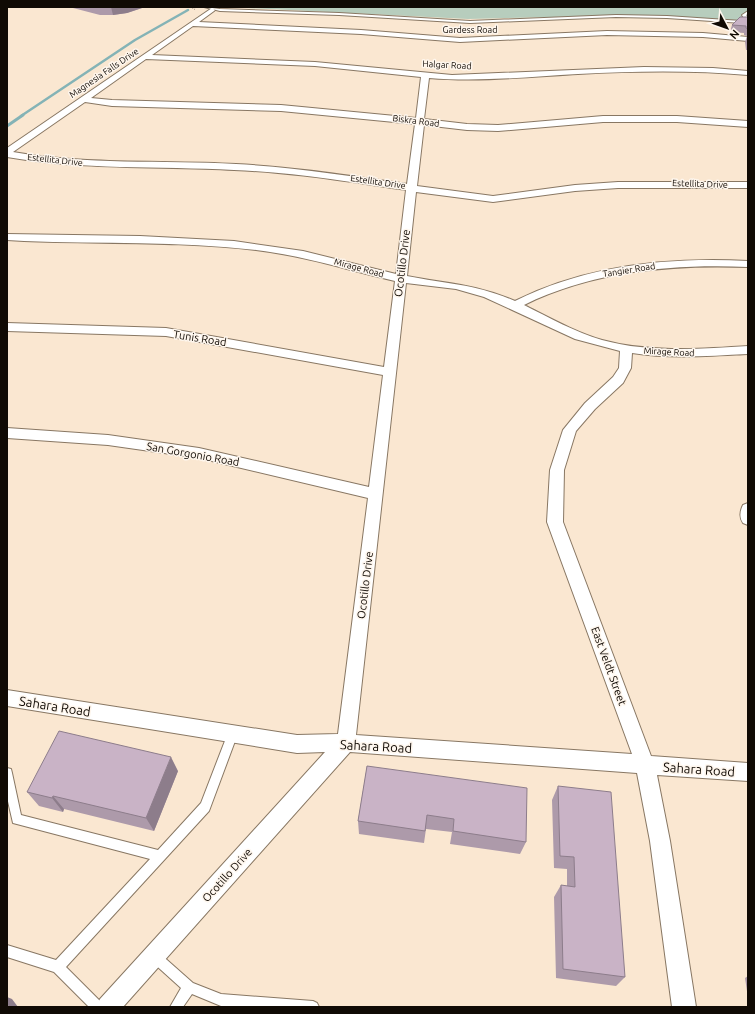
<svg xmlns="http://www.w3.org/2000/svg" width="755" height="1014" viewBox="0 0 755 1014" font-family="Ubuntu,sans-serif">
	<rect width="100%" height="100%" fill="#fae7d1"/>
	<path fill="#b7cdbd" d="M228 7H748V22L645 15 468 19Z"/>
	<g fill="none" stroke-linecap="round" stroke-linejoin="round">
		<path stroke="#84b3b6" stroke-width="2.5" d="M21 116 135 40 188 10"/>
		<path stroke="#84b3b6" stroke-width="3" d="M7 126 23 115"/>
		<defs>
			<path id="lane" d="M204 7 220 9 339 13 470 21 616 15 667 16 742 21 745 20 742 15 748 11V14L746 15 748 17V22L742 23 667 18 616 17 470 23 339 15 220 11Z
				M233 728 237 730 238 733 209 811 66 967 102 1003 104 1007H89L54 972 7 957V945L56 960 150 859 13 823 7 797V768L11 769 12 773 21 815 158 850 201 803 228 733 229 730Z
				M154 950 158 952 193 983 221 994 313 1001 317 1003 319 1007 221 1006 192 994 183 1007H170L181 988 150 960 148 956 150 952Z"/>
			<path id="street" d="M212 8 215 10 214 11 199 22 361 30 460 38 607 31 703 33 748 37V41L703 37 607 35 460 42 361 34 193 26 152 55 315 62 452 75 644 67 713 68 748 71V75C691 70 635 71 578 74 528 77 478 82 429 78L424 119 467 124 498 125 603 116H677L748 121V127L677 122H603L498 131 467 130 424 125 417 186 493 196 575 185 618 182H748V188H618L575 191 493 202 416 192 407 276C447 284 476 284 515 301 587 265 668 257 748 261V267C671 264 594 271 524 305 550 318 575 332 602 340 649 353 700 349 748 346V354C709 356 670 359 632 353L631 368 623 383 595 409 576 431 564 470 563 522 651 756 748 763V781L657 775 670 841 696 1007H672L650 841 637 773 350 752 123 1007H96L100 999 325 752 297 753 7 706V690L297 735 338 734 368 498 199 458 108 445 7 438V428L108 435 199 448 369 487 383 375 166 336 7 331V323L166 328 384 367 395 281C348 270 305 256 256 250 179 241 101 244 24 241L7 240V234L140 236 234 241 303 251 396 274 406 190C349 182 292 172 234 170 158 166 83 170 7 157V148ZM146 59 315 66 421 77 416 118 281 105 112 100 91 98ZM85 102 112 106 281 111 415 124 407 184C350 176 293 167 236 164 161 160 87 165 13 152ZM406 283 456 289 484 297 575 339 620 351 619 368 613 377 585 403 563 430 550 470 547 522 632 754 356 735Z
				M748 503V525L743 523C739 517 740 511 743 505Z"/>
		</defs>
		<use href="#lane" stroke="#887763" stroke-width="2"/>
		<use href="#street" stroke="#887763" stroke-width="2"/>
		<path stroke="#837769" stroke-width="1.5" stroke-dasharray="0.5 1.5" stroke-linecap="butt" d="M191 7 196 10"/>
		<use href="#lane" fill="#fff" fill-rule="evenodd"/>
		<use href="#street" fill="#fff" fill-rule="evenodd"/>
	</g>
	<path fill="#ad9aaa" d="M66 7H145L127 13 113 15H100L73 8Z
		M748 17V50H746L745 42 747 36 744 35V33L730 32 732 25Z
		M367 766 526 842 520 854 450 844 452 832 426 829 424 843 359 834 358 821Z
		M178 771 154 831 64 809 63 812 39 806 27 792Z
		M558 786 625 977 616 986 556 978 554 897 561 885 567 886V869L554 868 552 800Z
		M748 976V998L745 978Z"/>
	<path fill="#8d7d8b" d="M111 7H145L127 13 113 15Z
		M171 757 178 771 154 831 146 818Z
		M53 796 64 809 63 812 52 798Z
		M7 997 12 999 18 1007H9L7 1004Z"/>
	<path fill="#c9b3c6" stroke="#8d7d8b" d="M740 17H748V29L746 28V26L732 25Z
		M59 731 171 757 146 818 53 796 52 798 27 792Z
		M367 766 527 788 526 842 453 831 454 819 427 815 425 831 358 821Z
		M558 786 611 792 625 977 563 969 561 885 575 887 574 857 560 856Z"/>
	<g text-anchor="middle" dominant-baseline="central" stroke-width="3" stroke-linejoin="round" paint-order="stroke">
		<g font-size="9" fill="#100a04" stroke="#fef6ed">
			<text x="470" y="30">Gardess Road</text>
			<text transform="translate(447 65) rotate(3)">Halgar Road</text>
			<text transform="translate(104 73) rotate(-34)">Magnesia Falls Drive</text>
			<text transform="translate(416 121) rotate(7)">Biskra Road</text>
			<text transform="translate(55 160) rotate(6)">Estellita Drive</text>
			<text transform="translate(378 182) rotate(8)">Estellita Drive</text>
			<text transform="translate(700 184) rotate(2)">Estellita Drive</text>
			<text transform="translate(359 268) rotate(15)">Mirage Road</text>
			<text transform="translate(629 270) rotate(-9)">Tangier Road</text>
			<text transform="translate(669 352) rotate(3)">Mirage Road</text>
		</g>
		<g font-size="11" fill="#100a04" stroke="#fef6ed">
			<text transform="translate(402 263) rotate(-83)">Ocotillo Drive</text>
			<text transform="translate(200 338) rotate(9)">Tunis Road</text>
			<text transform="translate(193 454) rotate(10)">San Gorgonio Road</text>
			<text transform="translate(365 585) rotate(-83)">Ocotillo Drive</text>
			<text transform="translate(609 666) rotate(70)">East Veldt Street</text>
			<text transform="translate(227 875) rotate(-48)">Ocotillo Drive</text>
		</g>
		<g font-size="13" fill="#100a04" stroke="#fef6ed">
			<text transform="translate(55 706) rotate(9)">Sahara Road</text>
			<text transform="translate(376 746) rotate(3)">Sahara Road</text>
			<text transform="translate(699 769) rotate(4)">Sahara Road</text>
		</g>
	</g>
	<rect width="755" height="1014" fill="none" stroke="#100a04" stroke-width="16"/>
	<g transform="translate(727 28) rotate(131)" stroke="#fef6ed" stroke-width="3" paint-order="stroke">
	<path d="M0-3L7 15L0 10L-7 15Z" fill="#100a04"/>
	<text y="-6" font-size="11" font-weight="bold" text-anchor="middle" fill="#100a04">N</text>
	</g>
</svg>
